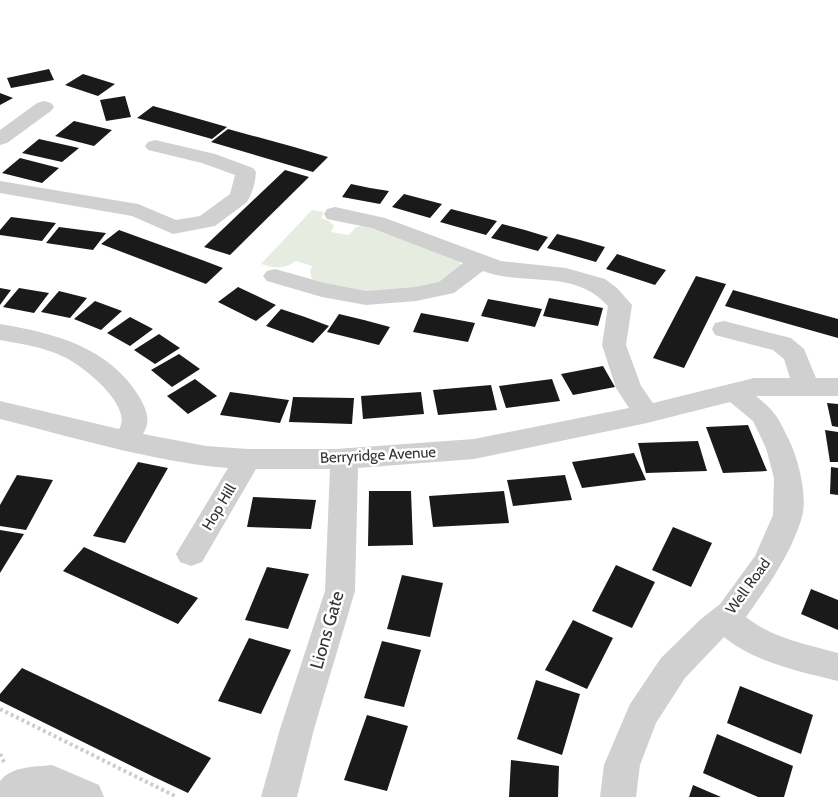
<svg xmlns="http://www.w3.org/2000/svg" width="838" height="797" viewBox="0 0 838 797" font-family="Cabin,sans-serif">
	<rect width="100%" height="100%" fill="#fff"/>
	<path fill="#e6ecdf" d="M312 210 324 212 321 218 329 221 334 226 331 232 349 235 356 227 364 226 459 260 461 267 455 274 430 287 366 292 345 289 312 279 310 271 312 266 296 261C283 270 275 268 261 264Z"/>
	<path fill="#1a1a1a" d="M49 69 54 80 11 88 7 78Z
		M83 74 115 84 98 96 65 85Z
		M0 93 13 98 0 105Z
		M125 96 131 117 106 121 100 100Z
		M153 106 171 111 227 127 212 139 137 118Z
		M74 121 112 130 94 146 55 136Z
		M228 129 294 147 328 157 313 172 211 142Z
		M39 139 79 148 62 162 22 153Z
		M20 158 59 168 42 183 2 173Z
		M285 170 309 177 230 255 204 247Z
		M351 184 370 188 389 191 380 204 342 197Z
		M404 194 442 204 430 218 392 207Z
		M451 209 497 221 486 235 440 222Z
		M11 217 34 220 56 223 42 241 0 235V230Z
		M502 224 525 230 548 237 538 251 491 238Z
		M59 227 82 230 106 233 93 250 46 243Z
		M119 230 202 260 223 268 206 284 101 244Z
		M557 234 580 240 605 247 596 262 547 248Z
		M617 254 641 262 666 270 655 285 606 269Z
		M696 276 726 284 684 368 653 358Z
		M238 287 276 305 256 321 218 302Z
		M0 288 11 290 0 305Z
		M19 288 49 293 34 313 3 307Z
		M733 290 838 319V338L725 306Z
		M59 291 87 298 70 318 41 312Z
		M549 298 603 308 598 326 543 316Z
		M488 299 542 309 535 327 481 316Z
		M95 301 122 311 101 330 74 319Z
		M281 309 305 317 329 326 313 343 266 326Z
		M421 313 475 323 468 342 413 332Z
		M339 314 364 320 390 327 379 345 327 332Z
		M130 317 153 329 130 346 107 333Z
		M159 334 180 348 155 364 134 350Z
		M179 354 200 369 172 387 151 370Z
		M603 366 615 387 573 395 561 374Z
		M195 379 217 396 188 414 167 396Z
		M552 379 560 401 506 408 499 386Z
		M491 385 497 410 438 415 433 390Z
		M230 392 259 396 289 400 280 423 220 415Z
		M421 392 424 414 363 419 361 396Z
		M293 397 354 398 352 424 289 422Z
		M827 403 838 404V427L832 426Z
		M748 425 767 471 723 473 706 427Z
		M825 430 838 432V462H830Z
		M698 441 707 471 646 473 638 443Z
		M634 453 646 480 582 488 572 462Z
		M138 462 168 468 125 543 93 536Z
		M831 467 838 468V495L830 494Z
		M17 475 53 480 26 530 0 526V505Z
		M565 475 572 500 513 506 507 480Z
		M369 491H411L413 545 368 546Z
		M504 491 509 523 433 527 429 496Z
		M253 497 316 500 311 529 247 527Z
		M673 527 712 543 691 587 652 570Z
		M0 530 24 534 0 573Z
		M84 547 112 560 198 598 178 624 63 571Z
		M616 565 655 582 632 628 592 611Z
		M267 567 309 574 288 629 245 620Z
		M402 575 443 583 430 637 387 629Z
		M811 589 838 600V630L801 614Z
		M573 620 613 638 587 689 545 670Z
		M249 638 291 650 261 714 218 701Z
		M382 641 421 650 404 707 364 698Z
		M22 668 113 711 211 758 188 793 154 777 0 701V694Z
		M536 680 580 694 562 755 517 739Z
		M740 686 813 715 801 754 727 723Z
		M367 715 408 726 387 791 344 780Z
		M717 734 793 766 784 797H758L703 773Z
		M511 760 559 766 558 797H509Z
		M693 785 721 797H689Z"/>
	<g fill="none" stroke-linecap="round" stroke-linejoin="round">
		<path stroke="#cdcdcd" stroke-width="4" stroke-dasharray="3 3" stroke-linecap="butt" d="M0 709 177 797
			M0 754 5 764"/>
		<path fill="#d0d0d0" fill-rule="evenodd" d="M44 101 51 103 54 107 51 111 7 143 0 145V130L37 103Z
			M155 140 215 154 253 168 256 172C255 183 253 192 247 202L215 226 173 234 132 216 0 193V181L138 204 176 220 200 216 230 194 235 175 202 163 148 150 145 146 148 142Z
			M335 207 385 218 501 261 566 268 605 279 617 288 632 305 626 345 641 386 653 403 754 378H790L784 359 773 350 715 335 712 329 715 323 724 321 791 338 804 349 816 378H838V396H756C775 411 778 417 788 438 798 457 808 496 802 517 791 554 768 586 746 617 772 638 806 644 838 653V681C799 671 756 663 724 637L685 678 656 723 640 765 636 797H600L604 765 630 704 661 658 701 619 720 604 755 556 773 515 774 478 766 448 753 421 730 402 647 423 474 459 358 468 355 591 314 729 297 797H261L280 729 325 591 330 469H256L202 562 191 566 180 562 176 554 228 468C153 462 73 437 0 419V401L119 429C134 406 82 365 64 357 44 347 22 344 0 340V324C54 333 110 347 140 398 147 411 151 421 143 434L206 446 248 449H336L474 439 629 408 616 388 602 345 608 306C574 268 525 287 483 271L454 293 416 301 366 305 322 297 267 281 263 276 267 271 275 269 325 283 366 291 416 287 439 282 463 263 371 228 327 219 324 214 327 209Z
			M52 765 99 785 104 797H0V781C12 766 34 767 52 765Z"/>
	</g>
	<g text-anchor="middle" dominant-baseline="central" stroke-width="5" stroke-linejoin="round" paint-order="stroke">
		<g font-size="15" fill="#333" stroke="#fff">
			<text transform="translate(378 455) rotate(-3)">Berryridge Avenue</text>
			<text transform="translate(219 507) rotate(-59)">Hop Hill</text>
			<text transform="translate(748 586) rotate(-54)">Well Road</text>
		</g>
		<g font-size="18" fill="#333" stroke="#fff">
			<text transform="translate(327 630) rotate(-74)">Lions Gate</text>
		</g>
	</g>
</svg>
